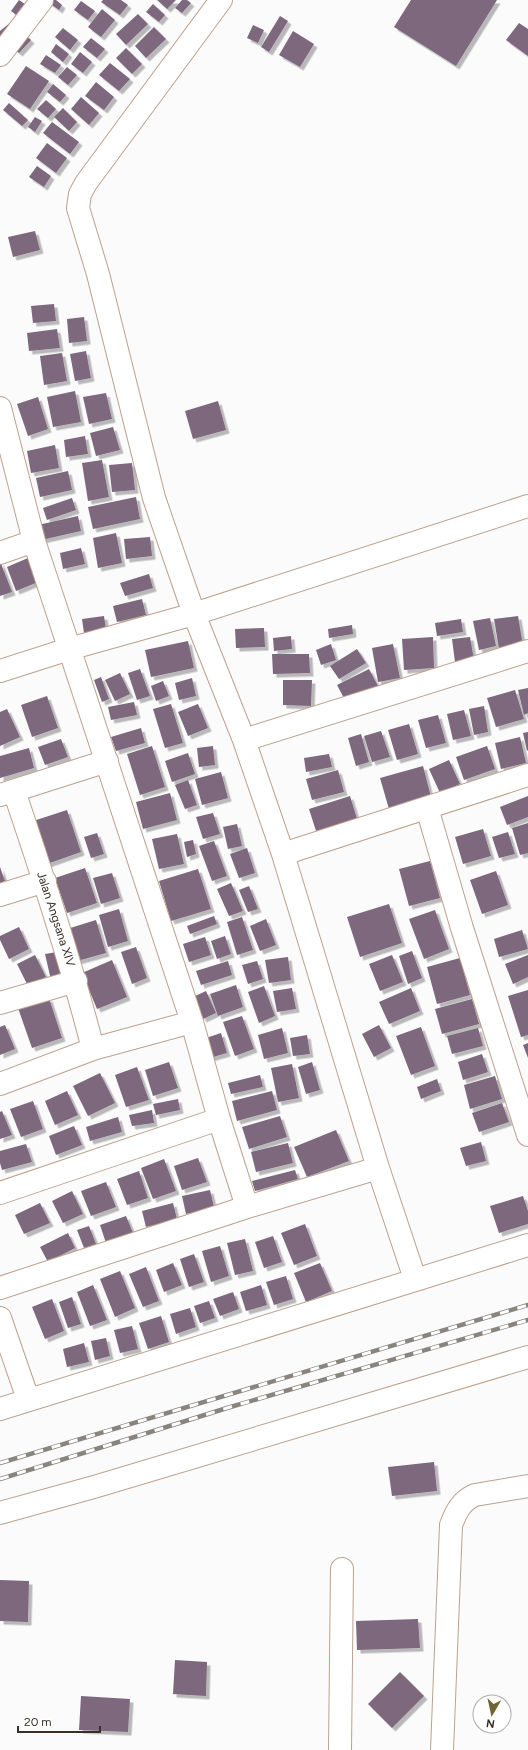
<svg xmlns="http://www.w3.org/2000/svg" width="528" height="1750" viewBox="0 0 528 1750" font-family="Figtree,sans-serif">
	<defs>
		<filter id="shadow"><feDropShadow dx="3.5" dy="3.5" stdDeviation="0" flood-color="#0004"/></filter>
	</defs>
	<rect width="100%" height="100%" fill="#fbfbfb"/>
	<path fill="#7d677e" filter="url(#shadow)" d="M19 0 32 9 23 20 11 11Z
		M49 0H56L62 5 59 10 48 2Z
		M103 0H121L128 5 120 15 101 2Z
		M157 0H176L167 9Z
		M182 0H187L191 3 182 13 175 8Z
		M411 0H497L456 66 394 27Z
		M81 1 95 11 88 20 74 10Z
		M153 4 165 15 159 22 146 12Z
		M102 9 115 20 101 37 88 27Z
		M138 14 148 24 126 45 116 34Z
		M280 16 288 21 269 52 261 47Z
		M11 22 16 28 3 38 0 35V31Z
		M519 23 528 29V56L506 40Z
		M253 25 264 30 258 43 247 38Z
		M154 27 166 39 146 58 135 46Z
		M63 28 78 40 70 50 55 37Z
		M293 31 314 44 300 67 279 55Z
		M22 32 31 40 19 53 10 45Z
		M91 38 105 49 97 58 83 47Z
		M56 44 69 54 63 62 51 52Z
		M126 48 142 64 132 74 116 58Z
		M80 52 92 62 83 73 71 64Z
		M46 55 61 65 55 73 40 64Z
		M110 63 130 79 119 91 99 75Z
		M26 66 49 81 30 109 7 94Z
		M67 67 77 75 68 85 58 77Z
		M96 82 114 97 104 110 85 96Z
		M53 84 66 95 60 102 47 92Z
		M81 97 99 113 89 125 71 109Z
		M46 100 56 109 48 118 37 109Z
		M9 103 28 120 22 126 3 110Z
		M63 108 77 122 69 131 54 117Z
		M35 117 42 121 35 132 28 127Z
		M52 122 79 142 70 154 43 133Z
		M47 143 67 158 56 173 36 158Z
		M37 166 51 176 44 187 29 177Z
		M35 231 40 250 13 257 8 237Z
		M54 304 56 321 33 323 31 306Z
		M84 317 87 341 69 343 67 319Z
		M57 329 60 348 29 351 27 333Z
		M86 351 91 378 75 381 70 354Z
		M62 353 67 381 44 385 40 356Z
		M75 391 81 422 53 427 47 397Z
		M106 393 112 419 89 424 83 397Z
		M38 397 48 429 28 436 17 404Z
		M218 401 226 430 193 439 185 411Z
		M113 427 120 450 96 456 90 433Z
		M85 436 88 454 66 457 64 440Z
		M55 445 59 468 31 473 27 451Z
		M102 460 109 497 88 501 82 463Z
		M132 463 135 490 112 492 109 465Z
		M68 471 72 490 40 497 36 478Z
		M136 497 140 519 93 529 88 507Z
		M72 498 76 510 47 520 43 508Z
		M78 516 81 531 41 540 38 525Z
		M116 533 122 563 98 568 93 538Z
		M150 537 152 556 126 559 124 539Z
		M81 548 85 564 63 569 60 553Z
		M28 558 38 582 16 591 7 567Z
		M0 561 12 592 0 596Z
		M149 574 153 588 125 596 120 583Z
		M142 599 146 615 117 622 113 606Z
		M104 616 106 630 84 633 82 619Z
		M518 616 523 646 499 649 494 619Z
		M490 618 496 646 479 650 473 621Z
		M461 619 463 632 437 636 435 623Z
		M352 625 353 634 329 638 328 629Z
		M264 628 265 647 236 648 235 629Z
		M291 636 292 649 274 651 273 638Z
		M433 637 434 668 404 670 402 639Z
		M470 637 474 660 455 662 452 639Z
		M188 641 194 668 151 677 145 650Z
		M331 644 336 660 321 665 316 650Z
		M393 644 400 678 378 682 372 648Z
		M357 649 366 663 339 679 330 666Z
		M272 654H309L310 673 273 674Z
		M140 669 150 696 137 700 128 673Z
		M369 669 378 686 346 702 337 685Z
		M120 673 130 694 115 701 105 680Z
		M101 677 109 699 102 702 94 680Z
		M192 678 196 696 179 700 175 683Z
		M283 680H312L311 706 283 705Z
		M163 681 169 696 156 701 151 686Z
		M528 688V713L524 715 518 690Z
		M515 690 524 719 496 727 487 698Z
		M47 696 58 728 32 737 21 705Z
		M134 702 137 715 111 720 108 707Z
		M171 704 183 743 165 748 153 709Z
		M198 704 208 728 188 736 178 712Z
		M484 706 488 732 474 735 469 709Z
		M7 709 20 737 0 746V712Z
		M464 710 471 736 453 740 447 714Z
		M438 715 446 743 426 748 418 720Z
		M409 724 418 754 397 760 388 730Z
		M141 728 145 743 116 751 111 737Z
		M381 731 390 757 372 762 364 736Z
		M528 732V750L527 751 523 733Z
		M361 734 369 762 356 766 348 738Z
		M520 737 526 763 501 769 495 743Z
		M61 739 68 757 45 765 38 747Z
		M152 746 165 787 140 795 127 754Z
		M213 746 215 765 199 767 197 748Z
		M487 746 495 769 464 780 456 757Z
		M29 748 34 768 0 778V756Z
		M188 753 195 774 172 782 165 761Z
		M329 754 332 767 306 772 304 758Z
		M449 760 460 784 440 793 429 769Z
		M423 766 431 797 389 809 380 778Z
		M338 770 344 792 312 800 306 779Z
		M221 772 228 798 202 805 195 779Z
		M188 780 197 805 185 809 175 785Z
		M170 793 177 820 143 829 136 802Z
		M350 796 357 819 316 831 309 809Z
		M528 796V817L507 825 500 807Z
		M67 810 81 852 44 865 30 822Z
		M213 813 220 834 203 839 196 817Z
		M528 823V853L520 855 512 828Z
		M237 824 242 846 228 849 223 827Z
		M483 829 491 856 463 864 455 837Z
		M508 832 515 854 499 858 492 837Z
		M97 833 104 854 91 858 84 837Z
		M177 834 184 864 159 869 152 839Z
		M193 840 196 854 187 857 184 842Z
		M214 841 227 876 212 881 199 846Z
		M247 848 255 873 239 878 230 854Z
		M430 861 440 898 409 906 399 869Z
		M0 867 5 881 0 883Z
		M85 868 97 903 67 913 55 878Z
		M198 869 211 909 171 921 159 881Z
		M496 871 508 905 482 914 470 880Z
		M112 873 120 898 101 904 93 878Z
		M231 883 243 911 229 916 217 889Z
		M249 886 258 909 248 912 239 890Z
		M389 904 402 943 360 957 347 917Z
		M119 909 128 941 108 947 99 915Z
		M435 910 449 949 424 959 409 919Z
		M214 916 217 924 190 934 187 926Z
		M242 917 253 950 237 955 227 922Z
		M266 919 276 945 260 951 250 926Z
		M96 920 106 953 77 961 67 929Z
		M19 927 29 949 9 959 0 940V936Z
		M522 930 528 949 499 957 494 939Z
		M225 936 231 954 217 959 211 941Z
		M205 937 211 955 189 962 183 944Z
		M136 947 147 978 132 984 121 952Z
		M412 951 422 978 408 984 399 956Z
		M57 952 64 977 51 980 45 954Z
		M35 955 46 977 28 986 17 964Z
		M392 955 403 982 380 991 369 964Z
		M528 955V977L513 984 505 964Z
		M288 957 291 980 269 983 265 960Z
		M460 958 470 995 437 1004 427 967Z
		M112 960 127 997 97 1009 82 973Z
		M228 961 232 975 201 985 196 971Z
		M257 961 263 979 248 984 242 965Z
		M236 985 243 1007 218 1016 210 994Z
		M264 986 275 1016 259 1023 248 992Z
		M292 988 296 1009 277 1012 273 991Z
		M411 988 420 1011 389 1024 379 1002Z
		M528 990V1035L521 1037 508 996Z
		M206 991 216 1013 203 1019 193 997Z
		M49 998 62 1038 32 1048 18 1008Z
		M472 999 479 1024 442 1034 435 1009Z
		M242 1016 254 1049 235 1056 223 1022Z
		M5 1025 15 1049 0 1055V1027Z
		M379 1025 391 1048 374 1057 362 1034Z
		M421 1027 435 1066 411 1075 396 1036Z
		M282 1028 288 1053 264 1059 258 1035Z
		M478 1028 483 1046 452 1054 447 1036Z
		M221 1033 227 1053 206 1059 200 1040Z
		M307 1035 310 1054 293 1056 290 1038Z
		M528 1043V1058L523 1045Z
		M482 1054 488 1072 463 1080 458 1062Z
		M169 1062 178 1088 153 1096 145 1070Z
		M312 1062 320 1090 306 1094 298 1067Z
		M292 1064 299 1098 278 1102 271 1068Z
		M137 1067 149 1100 126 1107 115 1075Z
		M100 1073 115 1103 88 1116 73 1086Z
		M260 1075 263 1087 231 1094 228 1083Z
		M495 1076 502 1099 470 1109 464 1085Z
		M437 1079 441 1091 421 1099 417 1087Z
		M67 1091 78 1115 55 1125 45 1101Z
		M272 1091 277 1110 237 1121 232 1101Z
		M178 1099 180 1110 156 1115 153 1104Z
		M33 1101 43 1129 21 1137 10 1109Z
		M502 1103 509 1122 479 1132 472 1113Z
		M152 1110 154 1123 132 1126 129 1115Z
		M2 1111 12 1135 0 1139V1112Z
		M280 1116 287 1137 249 1149 242 1127Z
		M118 1117 122 1132 90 1141 86 1127Z
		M74 1126 82 1145 56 1155 49 1136Z
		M336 1130 349 1161 307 1177 294 1147Z
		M481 1142 486 1161 466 1166 460 1148Z
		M288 1143 293 1163 256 1172 251 1152Z
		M26 1144 32 1162 2 1170 0 1163V1151Z
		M198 1158 207 1182 182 1190 174 1166Z
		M164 1159 176 1191 153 1199 141 1168Z
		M295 1170 298 1179 255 1191 252 1181Z
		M139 1171 148 1198 127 1205 117 1179Z
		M106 1182 116 1207 91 1216 81 1191Z
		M210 1190 214 1207 186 1214 182 1196Z
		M72 1191 83 1214 63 1223 52 1201Z
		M523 1196 528 1211V1224L499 1233 490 1206Z
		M40 1203 50 1223 24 1234 15 1215Z
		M173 1203 177 1219 146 1227 142 1211Z
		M126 1216 133 1233 106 1243 100 1225Z
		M305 1224 317 1256 294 1265 281 1233Z
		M89 1226 96 1244 84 1248 77 1230Z
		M68 1233 75 1248 48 1262 40 1247Z
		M273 1236 282 1262 264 1268 255 1242Z
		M245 1239 253 1271 235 1275 227 1243Z
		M220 1246 229 1276 211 1282 202 1251Z
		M194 1254 204 1282 189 1287 180 1259Z
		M173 1263 182 1285 164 1292 156 1270Z
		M320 1263 332 1291 306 1302 294 1273Z
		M146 1267 159 1301 143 1307 129 1274Z
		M120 1271 135 1308 115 1317 100 1279Z
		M286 1276 293 1299 274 1305 266 1282Z
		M93 1285 107 1320 90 1326 77 1292Z
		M261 1285 267 1305 246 1311 240 1292Z
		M233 1292 239 1309 220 1316 213 1299Z
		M72 1297 81 1324 68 1328 59 1302Z
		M52 1299 64 1331 45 1339 32 1307Z
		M209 1301 215 1318 200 1323 194 1306Z
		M190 1308 196 1327 176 1334 170 1314Z
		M161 1316 169 1342 148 1349 139 1323Z
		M132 1326 138 1349 120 1353 114 1330Z
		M106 1338 110 1356 95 1360 91 1341Z
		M84 1343 89 1362 67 1367 63 1349Z
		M434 1462 437 1491 392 1496 388 1467Z
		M0 1580 29 1581 28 1622 0 1621Z
		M418 1619 420 1648 357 1650 356 1621Z
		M175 1660 207 1662 206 1696 173 1694Z
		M400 1672 424 1696 392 1728 368 1704Z
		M81 1696 130 1699 128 1732 79 1730Z"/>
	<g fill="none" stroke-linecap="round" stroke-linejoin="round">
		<defs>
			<path id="minor" d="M221 0 86 183 80 194 78 208 98 274 154 498 194 614 244 740 283 854 378 1168 415 1279
				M0 55 42 0
				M0 408 34 541 192 1022 219 1119 247 1207
				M0 553 34 541
				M0 671 69 649 194 614 528 506
				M244 740 528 651
				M14 791C43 876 71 962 93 1049
				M0 795 107 761
				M427 808 462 928 528 1135
				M283 854 528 775
				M0 895 45 881
				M0 1003 76 981
				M0 1084 93 1049 192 1022
				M0 1193 219 1119
				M0 1288 247 1207 378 1168
				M0 1318 28 1399
				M0 1409 528 1245
				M0 1513 94 1487 528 1357
				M340 1750 342 1569
				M442 1750 451 1525C456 1512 461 1501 475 1495L528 1486"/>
		</defs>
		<use href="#minor" stroke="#bda18d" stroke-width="24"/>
		<use href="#minor" stroke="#fff" stroke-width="22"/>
		<defs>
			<path id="rail" d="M0 1463 528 1305
				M0 1479 227 1408 528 1320"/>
		</defs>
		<use href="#rail" stroke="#8a847f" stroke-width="4.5"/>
		<use href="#rail" stroke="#fff" stroke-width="3" stroke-dasharray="9" stroke-linecap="butt"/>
	</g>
	<g text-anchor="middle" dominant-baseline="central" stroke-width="4" stroke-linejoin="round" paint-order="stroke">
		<g font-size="12" fill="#3a2f27" stroke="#fff">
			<text transform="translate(56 919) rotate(72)">Jalan Angsana XIV</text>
		</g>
	</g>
	<g transform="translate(492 1714) rotate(189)"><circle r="19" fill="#ffffff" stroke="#b0aca9"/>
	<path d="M0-3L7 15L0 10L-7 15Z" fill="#706532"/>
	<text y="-6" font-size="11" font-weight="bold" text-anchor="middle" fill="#3a2f27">N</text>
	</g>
	<path d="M18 1726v6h82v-6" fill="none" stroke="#3a2f27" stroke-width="2"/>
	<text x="24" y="1726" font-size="12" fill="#3a2f27" stroke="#ffffff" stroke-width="3" paint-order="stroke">20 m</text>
</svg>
